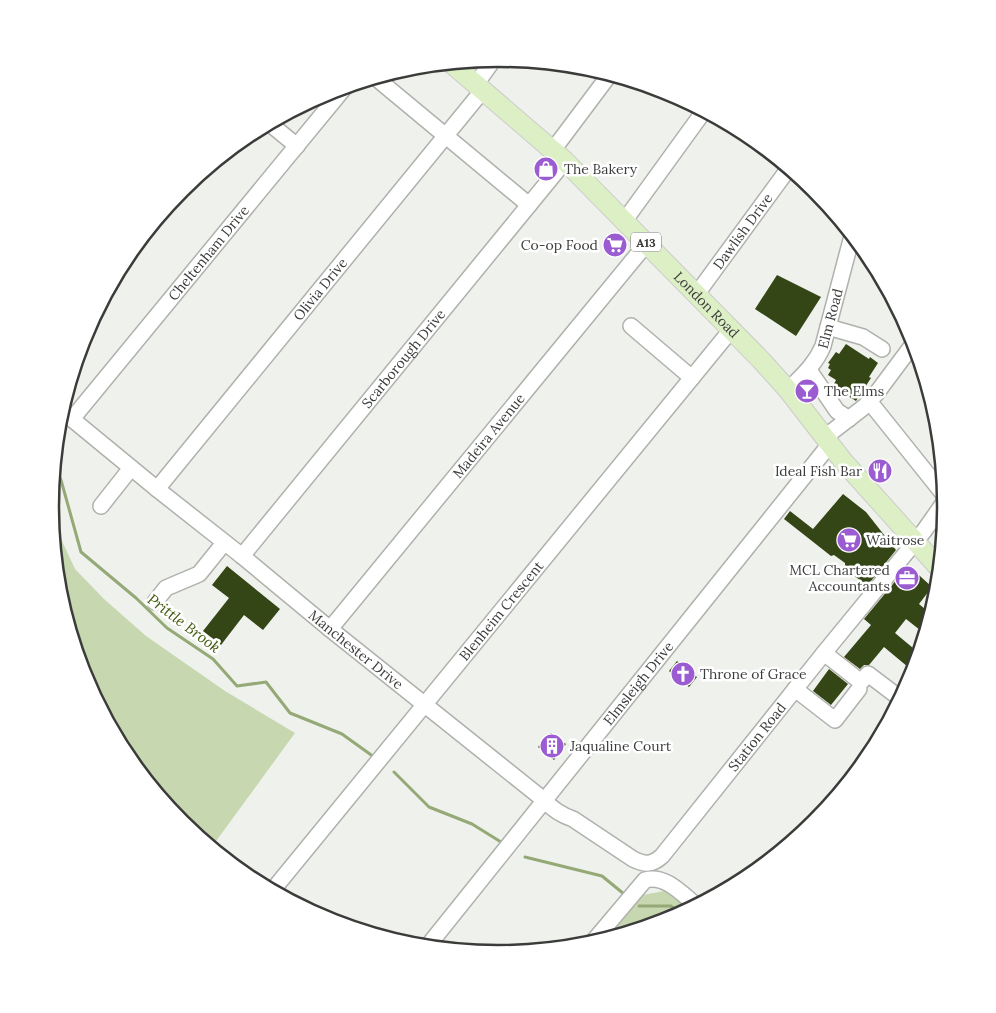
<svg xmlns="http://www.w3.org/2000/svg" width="996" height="1013" viewBox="0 0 996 1013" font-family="Lora,serif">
	<rect width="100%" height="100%" fill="#eff1ec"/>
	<path fill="#c7d7b0" d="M51 517 75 569 104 599 146 636 225 691 295 733 211 848 181 823 125 755 84 678 59 594Z
		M669 890 692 909 669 921 602 941 643 895Z"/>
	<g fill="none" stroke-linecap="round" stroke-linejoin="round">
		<path stroke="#95a977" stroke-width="3" d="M54 466 61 480 81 552 136 598 167 628 213 659 237 686 266 682 290 713 342 734 374 757
			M394 772 429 807 472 824 501 842
			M525 857 602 876 624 894
			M639 906H671L681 914"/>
	</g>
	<path fill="#344516" d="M777 275 821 297 796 336 755 309Z
		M846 344 869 359 870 357 878 363 869 377 871 378 856 401 845 394 846 392 834 384 836 380 828 375 831 370 828 368 830 364 828 363 836 352 839 354Z
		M843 494 866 512 896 550 867 586 845 568V563L834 555 831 556 784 519 790 511 813 529Z
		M227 566 280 609 263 630 244 615 221 645 203 631 229 598 212 585Z
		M909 566 932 587 919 604 931 614 925 634 906 619 895 633 919 653 914 672 884 647 869 665H864L860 669 844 657 871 625 864 619 907 567Z
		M677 661 697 677 689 687 669 671Z
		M829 669 848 684 831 705 813 691Z
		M551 733 566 744 554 760 538 747Z"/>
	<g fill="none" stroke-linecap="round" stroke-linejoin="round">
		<defs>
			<g id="minor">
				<path d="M376 78 529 205"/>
				<path d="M476 84 494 59"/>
				<path d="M269 123 297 146"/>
				<path d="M553 150 610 74"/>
				<path d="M625 220 704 111"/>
				<path id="s1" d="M696 295 789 168"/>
				<path d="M631 326 692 378"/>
				<path d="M828 327 863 337 882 349"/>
				<path d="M809 370 837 411 849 419"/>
				<path id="s2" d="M788 390C802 376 815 365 823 346L852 236"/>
				<path d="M869 401 945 496"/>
				<path id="s3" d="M61 410 157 489 242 556 330 629 544 800C553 810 561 815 573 819L633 859C645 865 652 865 662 856L824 653 924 531 945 501"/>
				<path id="s4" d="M72 419 345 87"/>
				<path d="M825 437 864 407 876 394 914 343"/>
				<path id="s5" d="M157 489 483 90"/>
				<path d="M101 506 131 468"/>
				<path id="s6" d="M242 556 565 161"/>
				<path d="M155 602 166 588 199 574 224 543"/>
				<path id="s7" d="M330 629 647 243"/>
				<path d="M824 653 861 682 868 674 897 696"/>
				<path d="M795 689 835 720 859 689"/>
				<path id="s8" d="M272 891 731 330"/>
				<path d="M591 944 645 880C665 874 682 894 697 906"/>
				<path id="s9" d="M427 947 830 444"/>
			</g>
			<g id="major">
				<path id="s10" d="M451 63 565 161 761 360 788 390 843 461 940 569"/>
			</g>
		</defs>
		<use href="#minor" stroke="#afb1ad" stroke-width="18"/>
		<use href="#major" stroke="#ccc" stroke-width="21"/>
		<use href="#minor" stroke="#fff" stroke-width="15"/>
		<use href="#major" stroke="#ddefc4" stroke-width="19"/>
	</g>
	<defs>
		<symbol id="shop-disc" viewBox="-11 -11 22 22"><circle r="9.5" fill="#9b5cd2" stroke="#fff"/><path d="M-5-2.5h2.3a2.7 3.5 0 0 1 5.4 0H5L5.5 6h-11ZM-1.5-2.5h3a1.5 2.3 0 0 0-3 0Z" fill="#fff"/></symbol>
		<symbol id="supermarket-disc" viewBox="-11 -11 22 22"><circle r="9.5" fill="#9b5cd2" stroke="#fff"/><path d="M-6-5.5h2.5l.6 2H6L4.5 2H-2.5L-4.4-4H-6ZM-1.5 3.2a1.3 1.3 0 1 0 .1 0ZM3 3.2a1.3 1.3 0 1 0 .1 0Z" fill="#fff"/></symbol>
		<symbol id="bar-disc" viewBox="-11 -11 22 22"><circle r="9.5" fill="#9b5cd2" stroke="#fff"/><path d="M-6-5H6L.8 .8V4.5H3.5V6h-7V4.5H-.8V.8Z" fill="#fff"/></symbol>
		<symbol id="restaurant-disc" viewBox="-11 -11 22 22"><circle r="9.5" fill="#9b5cd2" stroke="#fff"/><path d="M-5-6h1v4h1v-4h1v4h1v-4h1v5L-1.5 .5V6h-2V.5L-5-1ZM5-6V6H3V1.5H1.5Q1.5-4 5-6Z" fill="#fff"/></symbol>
		<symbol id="office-disc" viewBox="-11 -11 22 22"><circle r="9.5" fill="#9b5cd2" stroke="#fff"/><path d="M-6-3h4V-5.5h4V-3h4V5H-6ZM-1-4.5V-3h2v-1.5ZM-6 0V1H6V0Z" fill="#fff"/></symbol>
		<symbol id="church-disc" viewBox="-11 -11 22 22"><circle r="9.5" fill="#9b5cd2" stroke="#fff"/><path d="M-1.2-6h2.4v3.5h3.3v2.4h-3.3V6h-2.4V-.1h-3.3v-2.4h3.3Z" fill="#fff"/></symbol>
		<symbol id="building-disc" viewBox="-11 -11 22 22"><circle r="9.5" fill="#9b5cd2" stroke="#fff"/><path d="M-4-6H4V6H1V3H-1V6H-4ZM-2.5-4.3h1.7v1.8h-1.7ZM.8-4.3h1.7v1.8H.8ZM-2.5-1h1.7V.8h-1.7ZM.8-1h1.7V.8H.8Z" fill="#fff"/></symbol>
	</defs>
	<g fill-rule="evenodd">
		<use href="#shop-disc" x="532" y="155" width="28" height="28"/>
		<use href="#supermarket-disc" x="601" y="231" width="28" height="28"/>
		<use href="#bar-disc" x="793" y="377" width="28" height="28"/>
		<use href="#restaurant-disc" x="866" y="457" width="28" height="28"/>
		<use href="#supermarket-disc" x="835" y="526" width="28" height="28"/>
		<use href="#office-disc" x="893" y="564" width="28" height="28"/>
		<use href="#church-disc" x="669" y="660" width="28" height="28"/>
		<use href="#building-disc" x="538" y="732" width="28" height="28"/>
	</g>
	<g text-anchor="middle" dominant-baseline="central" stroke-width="5" stroke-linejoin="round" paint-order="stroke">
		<rect fill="#fff" stroke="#767675" stroke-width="1" x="631" y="232.5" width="30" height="19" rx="4"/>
		<g font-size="12" font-weight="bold" fill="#3b3c3a">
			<text x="646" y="242">A13</text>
		</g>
		<g font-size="14" fill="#3b3c3a" stroke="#fff" text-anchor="start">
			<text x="564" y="169">The Bakery</text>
			<text x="598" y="245" text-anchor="end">Co-op Food</text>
			<text x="824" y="391">The Elms</text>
			<text x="862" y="471" text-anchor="end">Ideal Fish Bar</text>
			<text x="866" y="540">Waitrose</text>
			<text x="890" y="570" text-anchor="end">MCL Chartered<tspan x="890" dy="16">Accountants</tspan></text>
			<text x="700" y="674">Throne of Grace</text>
			<text x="570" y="746">Jaqualine Court</text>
		</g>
		<g font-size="14" fill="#3b3c3a" stroke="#fff">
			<text stroke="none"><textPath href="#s1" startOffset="79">Dawlish Drive</textPath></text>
			<text stroke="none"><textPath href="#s4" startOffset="215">Cheltenham Drive</textPath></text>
			<text stroke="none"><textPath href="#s5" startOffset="258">Olivia Drive</textPath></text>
			<text stroke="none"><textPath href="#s10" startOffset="352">London Road</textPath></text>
			<text stroke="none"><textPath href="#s2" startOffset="85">Elm Road</textPath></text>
			<text stroke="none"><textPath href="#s6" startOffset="255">Scarborough Drive</textPath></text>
			<text stroke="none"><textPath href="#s7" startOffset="250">Madeira Avenue</textPath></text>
			<text stroke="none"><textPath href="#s8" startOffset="362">Blenheim Crescent</textPath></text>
			<text stroke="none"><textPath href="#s3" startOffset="380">Manchester Drive</textPath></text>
			<text stroke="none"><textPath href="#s9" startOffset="338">Elmsleigh Drive</textPath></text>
			<text stroke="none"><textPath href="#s3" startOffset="912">Station Road</textPath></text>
		</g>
		<g font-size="15" font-style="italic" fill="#405809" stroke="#fff">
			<text transform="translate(184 623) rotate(37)">Prittle Brook</text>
		</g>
	</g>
	<path d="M0 0H996V1013H0ZM59 506a439 439 0 1 1 878 0a439 439 0 1 1-878 0Z" fill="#fff" fill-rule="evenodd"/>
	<path fill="none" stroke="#3b3c3a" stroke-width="2.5" d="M59 506a439 439 0 1 1 878 0a439 439 0 1 1-878 0Z"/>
</svg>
